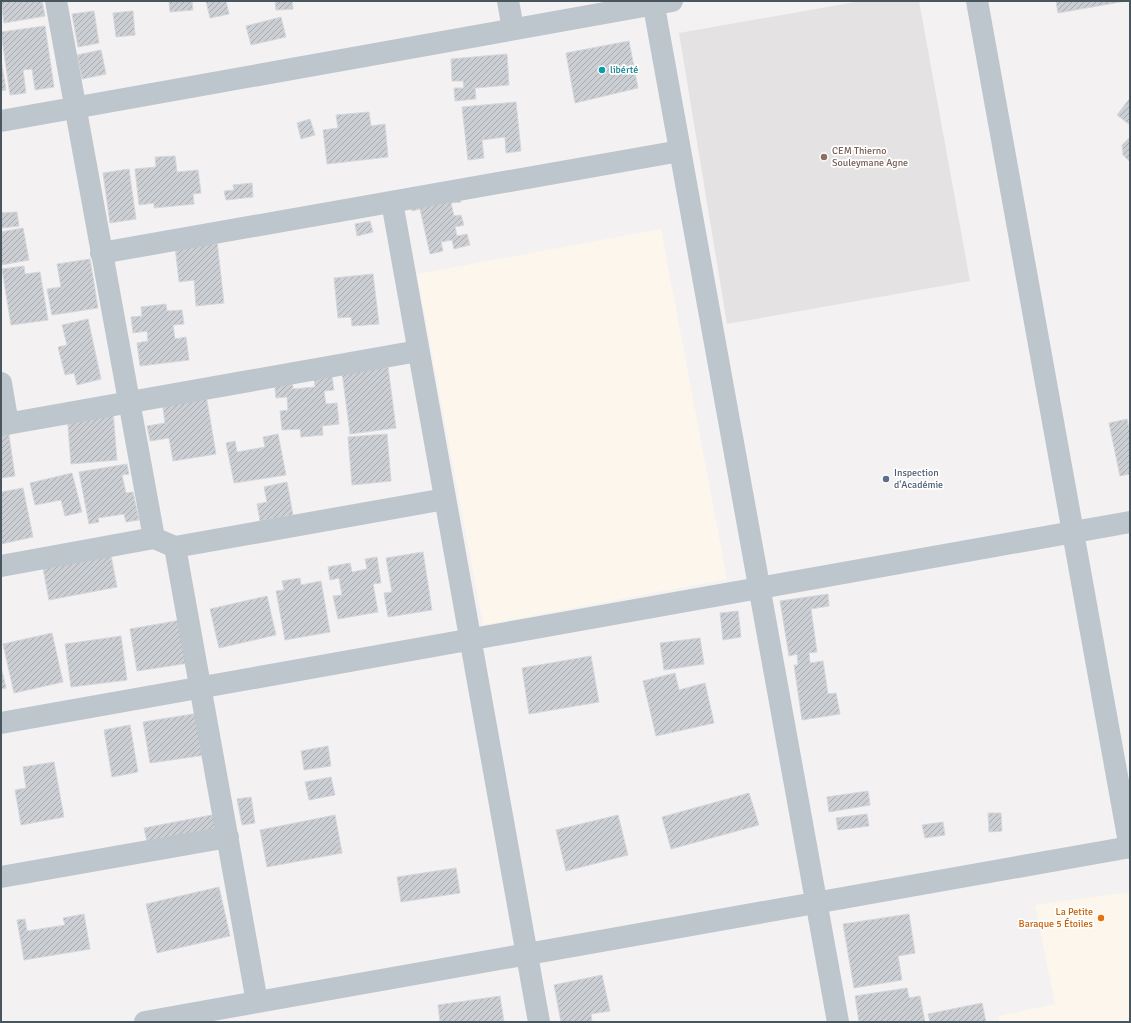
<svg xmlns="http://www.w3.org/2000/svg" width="1131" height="1023" viewBox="0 0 1131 1023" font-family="Signika,sans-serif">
	<defs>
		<pattern id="building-hatch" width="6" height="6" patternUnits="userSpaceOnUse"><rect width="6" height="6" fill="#cbced3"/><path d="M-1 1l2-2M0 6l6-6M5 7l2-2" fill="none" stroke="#a7aaae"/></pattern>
	</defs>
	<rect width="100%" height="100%" fill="#f3f1f1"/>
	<path fill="#fcf6ec" d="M661 229 727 579 483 625 417 274Z
		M1130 892V1022H999V1016L1055 1004 1035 905Z"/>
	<path fill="#e4e2e3" d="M861 1H919L970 281 727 324 679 33Z"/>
	<path fill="url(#building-hatch)" stroke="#d5d7dc" d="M1 1H42L45 16 4 23Z
		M169 1H192L193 10 170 12Z
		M206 1H226L229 14 210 18Z
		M275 1H292L293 9 276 10Z
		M1056 1H1126L1058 13Z
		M94 11 99 43 78 47 72 14Z
		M133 11 135 35 116 37 113 13Z
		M281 17 286 37 251 45 246 26Z
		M45 26 54 87 35 90 32 69 23 70 26 93 10 95 1 32Z
		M629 41 638 88 575 103 566 53Z
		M101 50 106 74 82 79 77 55Z
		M507 54 509 85 475 88 476 99 455 101 454 88H464L463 81H452L451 59Z
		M1 59 6 90 1 91Z
		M1130 98V125L1117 115Z
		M516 102 521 151 506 153 505 137 482 140 484 158 468 160 462 107Z
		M369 112 371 126 385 124 388 157 327 164 323 130 338 128 336 115Z
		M310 119 315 135 301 139 297 123Z
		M1129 138H1130V162L1123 155 1122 145Z
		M175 156 177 172 198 170 201 193 193 194 194 204 154 208V203L139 205 135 169 156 167 155 157Z
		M129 169 136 219 110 223 103 173Z
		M252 183 253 197 226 200 224 191 234 190 233 185Z
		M458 188 461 202 451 203 454 216 461 215 464 225 455 227 457 236 467 234 470 245 454 249 452 240 441 242 443 251 430 254 420 209 412 211 410 199Z
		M17 212 19 226 1 228V213Z
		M370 221 373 232 357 236 355 224Z
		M23 228 29 260 1 265V232Z
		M217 241 224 303 196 306 194 280 179 282 175 246Z
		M90 259 98 308 52 315 47 289 61 287 57 264Z
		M24 266 25 274 40 272 48 320 11 325 2 269Z
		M373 274 379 324 352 326 351 317 338 318 334 278Z
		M166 304 167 311 182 310 184 324 173 325 175 339 186 337 189 360 140 366 137 343 148 341 147 331 133 333 131 317 142 316 141 307Z
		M88 319 101 379 77 385 74 373 65 375 58 347 67 345 62 325Z
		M388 367 396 428 350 434 342 372Z
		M332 376 334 390 324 391 326 404 337 403 339 424 322 426 323 435 301 437 300 429 282 430 280 411 288 410 287 397 276 398 274 379 292 378 293 389 315 387 314 378Z
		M206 395 216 454 173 461 169 438 150 441 147 426 165 423 162 401Z
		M113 411 117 460 71 464 67 414Z
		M1127 419 1130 433V474L1120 476 1109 423Z
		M8 429 15 476 1 478V431Z
		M278 434 286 475 234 483 226 443 235 441 237 452 265 447 263 437Z
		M387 434 391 481 352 485 348 437Z
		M127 464 129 474 122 475 126 493 133 492 139 520 126 522 124 514 98 518 99 522 89 524 79 472Z
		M72 473 82 512 65 516 61 500 35 505 30 483Z
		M287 482 293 515 260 521 257 504 267 502 264 487Z
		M23 488 33 537 1 544V492Z
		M110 550 117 587 49 600 42 563Z
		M423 552 432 610 388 617 384 593 392 592 386 558Z
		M377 557 381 583 373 584 378 612 338 619 333 596 342 595 339 578 330 580 328 567 350 563 352 572 367 569 365 559Z
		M300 578 301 585 321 581 330 632 285 640 276 591 284 590 282 581Z
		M828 594 829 606 811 609 817 652 809 653 810 663 823 661 828 694 836 693 840 714 802 720 794 665H798L797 654 789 656 780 601Z
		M267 596 276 635 219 648 210 609Z
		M738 611 741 637 723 640 720 613Z
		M181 620 189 663 137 671 130 629Z
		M52 633 63 682 14 693 3 644Z
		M121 636 127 680 71 687 65 644Z
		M700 638 704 664 664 670 660 643Z
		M591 656 599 702 529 714 522 668Z
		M1 667 6 688 1 689Z
		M675 673 679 690 705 683 714 723 656 736 643 681Z
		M199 713 206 755 150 763 143 722Z
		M130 725 138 772 112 777 104 730Z
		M328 746 331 766 304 770 301 751Z
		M54 762 64 817 21 825 15 790 26 788 23 767Z
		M331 777 335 795 309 800 305 782Z
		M868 791 870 805 829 812 827 797Z
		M749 793 759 825 671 849 662 817Z
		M251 797 255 823 242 825 237 799Z
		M988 813H1001L1002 831 989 832Z
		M217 814 222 837 149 851 144 828Z
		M867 814 869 826 838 830 836 818Z
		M335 815 342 853 267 867 260 830Z
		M618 815 628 855 566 871 556 830Z
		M943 822 945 835 925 838 922 825Z
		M456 868 460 893 401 902 397 877Z
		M219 887 230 936 157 953 146 904Z
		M84 914 90 949 24 960 17 920 25 919 27 931 65 925 63 918Z
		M909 914 915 953 898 956 902 980 854 988 843 924Z
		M602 975 610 1011 591 1014 592 1022H561L554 985Z
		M907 988 909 998 920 996 925 1022H859L855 996Z
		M500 996 504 1022H440L438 1005Z
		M982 1003 986 1022H930L928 1014Z"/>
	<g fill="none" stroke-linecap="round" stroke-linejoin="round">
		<path stroke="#bdc6cd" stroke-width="22" d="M56 1 154 538
			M508 1 513 29
			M653 1 838 1022
			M977 1 1130 848
			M1 121 672 1
			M392 202 539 1022
			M101 253 680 151
			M1 383 8 424
			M1 425 418 351
			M175 547 257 1002
			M1 566 154 538 175 547 445 499
			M1 723 1130 522
			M1 877 228 837
			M145 1022 1130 847"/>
	</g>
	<circle fill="#0f9aa8" stroke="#fff" stroke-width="1.5" cx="602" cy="70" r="4"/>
	<circle fill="#8d6e63" stroke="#fff" stroke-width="1.5" cx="824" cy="157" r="4"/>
	<circle fill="#5c6f8a" stroke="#fff" stroke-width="1.5" cx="886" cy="479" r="4"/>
	<circle fill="#e8710a" stroke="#fff" stroke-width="1.5" cx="1101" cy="918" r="4"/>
	<g text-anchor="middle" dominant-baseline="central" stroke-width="3.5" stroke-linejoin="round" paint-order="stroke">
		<g font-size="10" fill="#0d838f" stroke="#fff" text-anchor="start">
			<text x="610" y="70">libérté</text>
		</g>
		<g font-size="10" fill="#785e54" stroke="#fff" text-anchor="start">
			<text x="832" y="151">CEM Thierno<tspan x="832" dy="12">Souleymane Agne</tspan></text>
		</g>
		<g font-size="10" fill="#4e5e75" stroke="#fff" text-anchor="start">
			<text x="894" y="473">Inspection<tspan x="894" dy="12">d'Académie</tspan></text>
		</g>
		<g font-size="10" fill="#c56008" stroke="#fff" text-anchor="end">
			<text x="1093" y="912">La Petite<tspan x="1093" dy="12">Baraque 5 Étoiles</tspan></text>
		</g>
	</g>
	<rect width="1131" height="1023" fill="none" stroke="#49565e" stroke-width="4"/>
</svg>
